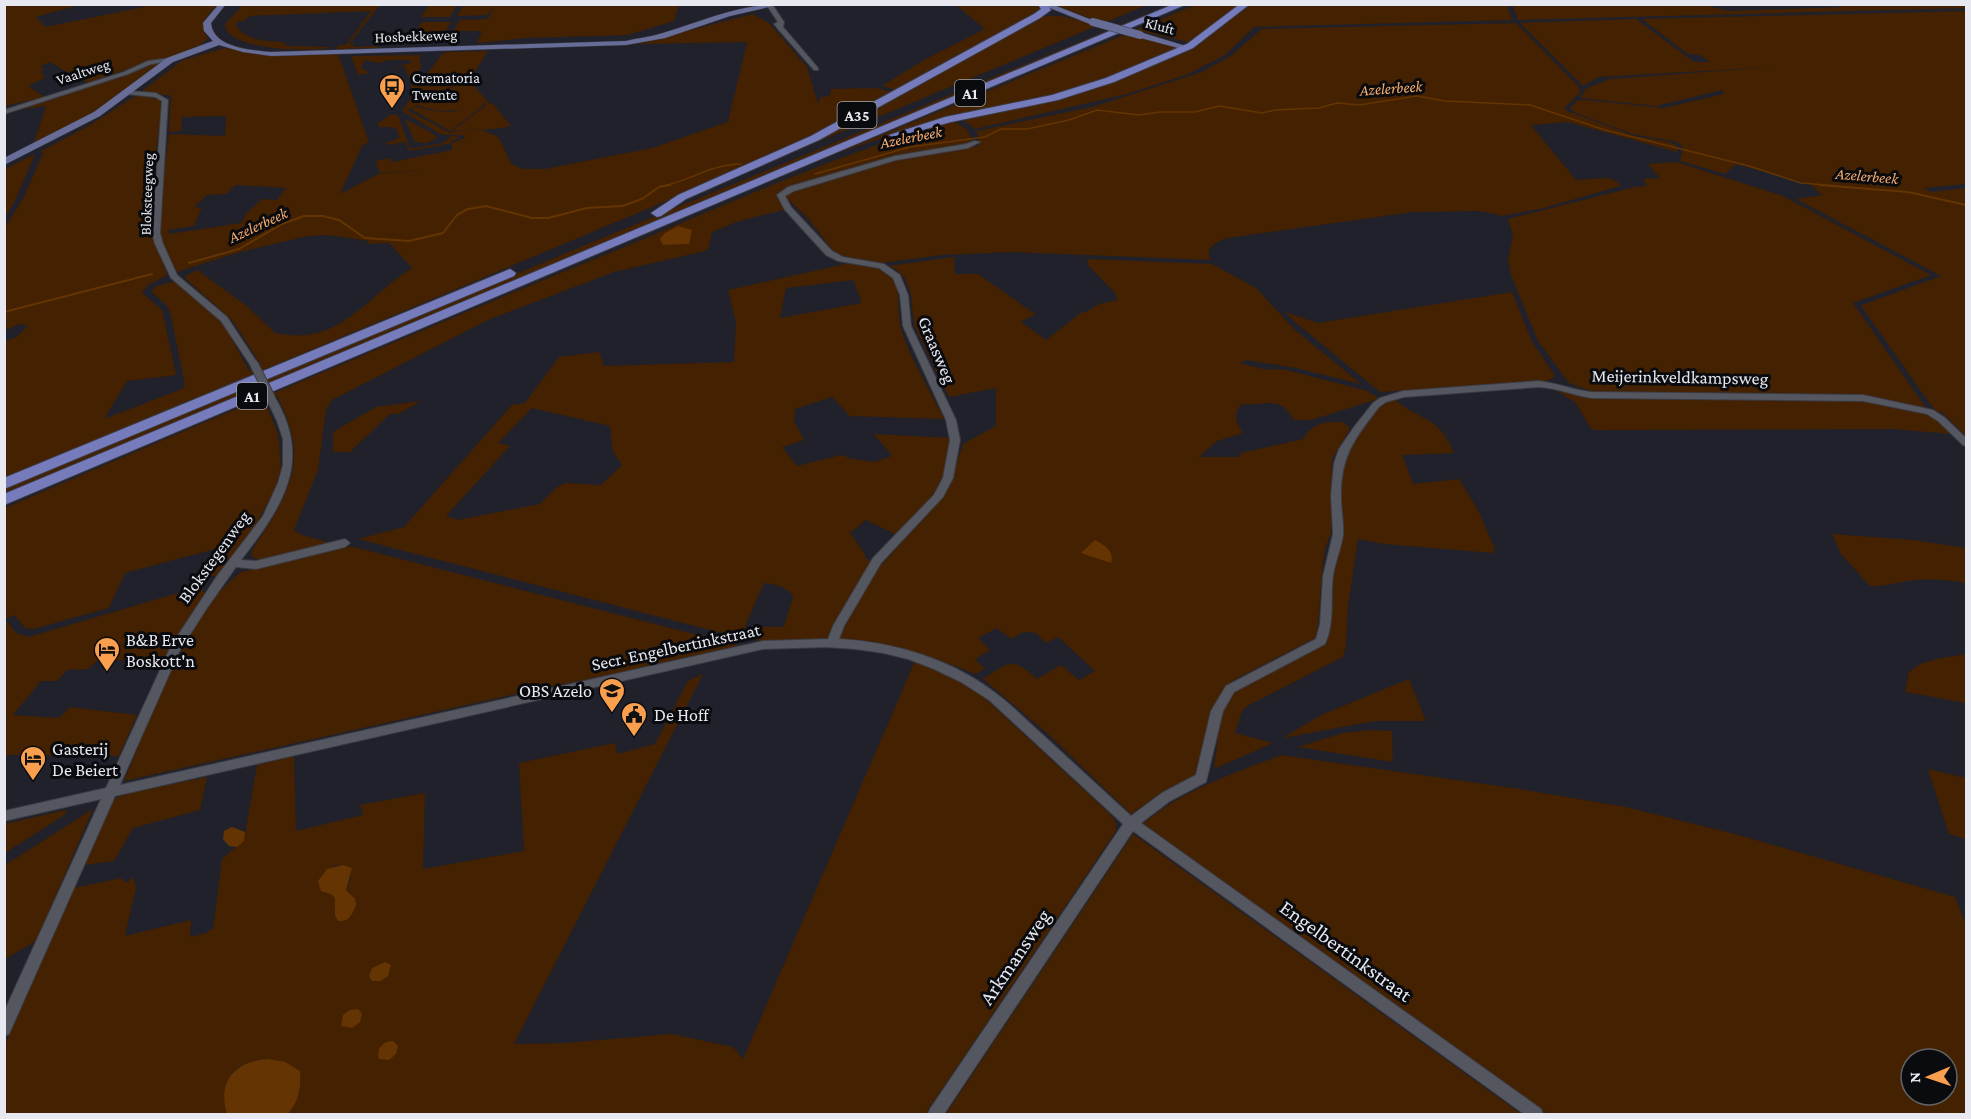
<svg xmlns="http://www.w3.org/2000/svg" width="1971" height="1119" viewBox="0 0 1971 1119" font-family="'Crimson Pro',serif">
	<rect width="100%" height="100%" fill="#20212a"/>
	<path fill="#442100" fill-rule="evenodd" d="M83 4 36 17 46 27 153 5H217C207 15 197 24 208 38L202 44 171 57 153 60 88 83 49 62 40 67 43 69 41 72 45 78 28 86 45 97 5 106 4 5Z
		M430 4H679V5L674 21 628 35 526 38 477 43 482 31H453L460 20 488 19 495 5 487 15 457 16 463 6 457 5 450 17H421Z
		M1038 4 1042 8 1040 11 897 90 882 86 924 60 985 29 956 5Z
		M1067 4 1147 5 791 153 1040 16H1061L1089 23 1095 20 1057 6Z
		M1699 4 1729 11 1843 7 1830 4H1966V8L1518 20 1513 5Z
		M243 5H380L349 44H354L353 47 378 46 377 48 336 49 338 45H346L371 11 250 16 244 21H238L236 25C246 41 268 42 285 42L284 44 288 46 332 47C314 53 226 51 225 24Z
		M1169 5H1180L5 496V489L571 251Z
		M1195 5H1240L1188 42 1135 30Z
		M1251 5H1507L1512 20 1254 27 1225 55 1186 75 1127 94 975 129 963 119 1054 101 1107 85 1198 44Z
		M1966 11V184L1924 188 1931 192 1966 188V436L1943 413 1936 411 1923 394 1862 307V305L1941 276 1796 199 1822 195 1810 184 1736 164 1725 174 1680 161 1683 148 1678 142 1633 134 1576 113 1570 108 1578 100H1586L1664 108 1724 94 1722 90 1656 106 1581 98 1585 89 1610 79 1773 67 1599 77 1583 86 1520 23 1636 19 1694 62H1710L1700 55 1688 54 1642 19Z
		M753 14 770 24 807 67 818 104 820 97 830 96 831 89 875 88 893 92 785 150 702 186 5 478 4 342 16 337 28 326 20 324 5 330V227L24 197 43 153 41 151 90 125 137 95 162 100 152 187V231L167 275 148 285 142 293 162 310 176 375 127 381 104 419 182 389 185 385 171 315 167 306 152 292 154 287 175 281 217 318 227 330 249 371 261 365 233 321 185 278 187 275 197 270 248 307 275 333C340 347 364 298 412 268L389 243 367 244 369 241 328 235 307 236 240 252 177 272C173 265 168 259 165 252 154 226 166 164 169 134L225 136 226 116 182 117 181 131 169 132 171 96 142 91 183 60 225 48 285 56 338 54 369 142 362 146 340 194 378 174 420 170 380 173 376 161 390 158 392 162 452 150V143L409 151 405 142 387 145 386 143 399 138 397 129 391 127H379L377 124 390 115H398L410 149 443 143 451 136 461 137 451 141 452 143 465 138 462 135H449L450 132 447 135 440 134 402 111 413 95 411 84 425 77 441 55 446 52 488 51 473 75 407 110 448 132 480 129 494 135 499 138 511 163 522 169H545L652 148 728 122 747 42 637 44ZM235 185 286 188 277 200 262 199 247 213 241 223 169 234 168 230 194 226 202 208 194 207 207 195 226 194Z
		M422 22H451L444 33 414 34Z
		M1516 23 1579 87 1580 93 1565 107 1567 111 1635 136 1670 142 1677 146V152L1568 122 1531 125 1576 180 1608 178 1618 182 1620 186 1544 208 1502 216 1482 211 1413 212 1228 238C1217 242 1205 246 1210 260L1011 252 942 255 880 263 848 258 834 252 807 217 782 194 899 158 979 146 977 131 1092 107 1202 72 1232 55 1262 29Z
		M1126 34 1176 47 1174 51 1069 93 924 124 838 153Z
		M422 55 419 59 421 67 413 79 410 80 404 66 389 69 411 63V60H389L379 63 365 60 361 67 369 73 358 75 351 56Z
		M164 61 96 112 33 146 46 106 15 110 149 64Z
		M476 75 472 84 489 103 493 104 511 126C491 131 473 129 452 131L484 107 486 105 484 103 481 104 484 105 482 107 450 131 411 109 415 106C432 111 444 114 461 110L439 111 416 105Z
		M405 119 432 133 437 138 427 143 415 142Z
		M954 121 967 130 974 145 895 157 780 192 778 198 787 209 739 221 712 232 709 247 705 251 614 272 490 319 332 400 326 410 318 470 294 530 302 535 330 543 262 560 253 558 251 552C272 519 300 482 293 441 291 427 284 411 278 397L265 402 278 434 281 467 275 489 254 528 222 573 202 580 219 548 125 573 109 608 33 629 25 628 15 615 5 619 16 633 29 637 195 588H201L206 594 165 658 97 661 88 669 67 670 57 681H41L13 715 59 718 70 707 137 715 119 756 5 755V508C210 420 415 332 622 248 732 202 840 153 954 121Z
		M35 154 15 201 5 217V169Z
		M1676 162 1783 196 1931 275 1853 303 1926 408 1861 396 1613 393 1591 391 1569 383 1538 341 1511 275 1508 258 1513 236 1508 219 1635 187 1647 186 1643 179 1660 178 1648 164Z
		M954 257 955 274H978L1035 314 1021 322 1046 340 1082 312H1086L1099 304 1118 300 1115 293 1087 264 1088 259 1212 264 1256 288 1294 329 1361 384 1296 368 1246 360 1240 363 1263 369 1287 370 1367 391 1378 398 1375 400 1311 420H1294C1280 394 1266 406 1242 404 1232 415 1236 421 1243 433L1217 441 1199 457H1239L1241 453 1303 439C1312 423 1326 421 1344 422L1350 429 1332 459 1331 533 1325 548 1323 561 1317 637 1232 681C1208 702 1205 744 1197 774L1155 797 1131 814 1047 733 983 679C1010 662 1011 656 1037 679L1061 665 1079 680 1095 671 1058 637 1046 643 1036 633 1023 632 1011 639 997 628 978 638 990 650 975 659 985 669 975 674C927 653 889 647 838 640L873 574 941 500 949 486 963 444 996 426V388L949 397 914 325 911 295 905 278 897 270 889 266Z
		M850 263C864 265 884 266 892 278 901 290 897 309 900 323 904 349 932 393 944 419L850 416 832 397 795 409 794 421 804 440 782 447 797 466 842 455 852 459 875 462 892 456 874 434 952 438C947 486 928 502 897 535L866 520 850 533 865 554V558L873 562 830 640 757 642 760 629 763 627H784L793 596C787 587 774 584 764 583L745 626 749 640 358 539 404 527 512 405 525 403 559 357 599 352 604 366 734 362 736 322 728 290ZM853 280 862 303 780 318 786 288ZM532 408 610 426 613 452 622 465 601 485 565 483 556 488 540 504 458 520 446 516 510 446 498 443Z
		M1512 292 1532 342 1554 374V377L1545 382 1380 392 1296 323 1285 312 1318 323Z
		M1547 385 1578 395 1864 401 1932 414 1952 434 1893 429 1592 430 1575 402Z
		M1393 398C1420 422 1438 414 1454 453L1402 455 1413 484 1459 479 1478 510 1495 549 1493 553 1384 544 1358 539 1348 606 1346 646 1343 657 1247 706 1242 711 1235 733 1273 743 1214 769 1221 711 1235 689 1314 650 1325 641 1329 617 1340 484 1346 452 1372 411Z
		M421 401 398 414H390L350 452H333V432L376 407Z
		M1832 534 1913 540 1966 548V583C1948 580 1927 578 1908 581 1895 583 1884 587 1870 586L1841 554Z
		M345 547H354L745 647 534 690 124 781C150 721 189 610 241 572Z
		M1966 654V703L1905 692 1909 672 1920 664 1937 659Z
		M915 661 949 674 977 691 1110 814 1116 823V831L925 1114H288L293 1109 268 1059C233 1061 220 1080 227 1114H5V1045L74 888 121 878 127 883 133 877 136 887 125 936 191 920 190 937 206 933 213 928 222 859 244 840 257 765 294 756 296 831 363 815 360 805 425 793 423 869 524 851 519 763 615 743 617 754 655 744 688 681 703 674 514 1044 565 1043 671 1034 733 1047 743 1059ZM343 865 351 877 346 890 350 893 338 921 335 916V898L331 894 333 866Z
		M1409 679 1426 721H1375L1283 738 1321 715Z
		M1370 730 1392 731 1393 762 1298 747 1343 733Z
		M1281 755 1520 789 1626 807 1735 834 1955 897 1966 925V1114H1548L1143 824C1182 790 1233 774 1281 755ZM1911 1059H1947V1095H1911Z
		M1928 769 1966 778V839L1949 834Z
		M207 777 200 810 133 828 114 861 84 865 108 801 129 793Z
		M93 809 36 941 5 959V865Z
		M66 810V814L5 853V824Z
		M1133 834 1521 1114H946Z"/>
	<path fill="#643502" d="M678 226 692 230 689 244 663 245 660 239 665 233Z
		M1095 540C1105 545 1115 552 1111 563L1081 553Z
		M232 827 245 832 244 841 237 847 229 846 223 839 224 831Z
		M343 865 352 868 346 890 355 899 356 905C352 915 349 922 338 921L335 916V898L331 894 321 891 318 881 327 869Z
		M385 962 391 965 388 976 381 981H372L369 976 372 968Z
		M358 1009 362 1014 360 1022 352 1028 341 1026 343 1015 350 1010Z
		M393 1041 398 1046 396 1054 389 1060 378 1059 379 1048 386 1042Z
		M268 1059 285 1062 300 1071C301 1088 299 1101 288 1114H227C217 1081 235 1061 268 1059Z"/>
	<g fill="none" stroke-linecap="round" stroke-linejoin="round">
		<path stroke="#643502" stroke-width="1.5" d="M815 174 910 147 985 137 1001 129H1027L1069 120 1097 110 1139 115 1160 112H1195L1219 106 1262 113 1275 110 1319 108 1337 103 1359 105 1417 96 1445 101 1530 105 1605 130 1749 166 1801 183 1838 186
			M663 186C691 180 713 164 741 164"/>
		<path stroke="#643502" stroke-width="2" d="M1820 185 1908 192 1966 205
			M189 263 239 249 282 224 304 216H323L339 220 365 238 409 241 443 233 457 215 468 209 486 206 532 218H548L587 208 622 206 642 199 659 187 670 185
			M4 312 152 274"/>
		<defs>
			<path id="minor" d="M766 4H772L784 22 783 27 818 68V70H814L778 29 774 24 778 22Z
				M170 58 172 59V61L151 64 128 74 4 114V110L124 72 148 61Z
				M128 91 156 93 168 100 160 233 163 244 177 275 227 317 258 364 257 366H251L221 321 171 278 155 244 152 233 162 101 155 97 126 94V92Z
				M975 141 980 142 968 148 896 160 794 191 785 196 791 207 832 251 843 257 884 264 900 275 908 295 911 326 956 420 960 440 953 478 943 497 881 563 844 626 839 639C895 642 954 660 998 695 1014 707 1028 722 1043 735 1072 762 1102 789 1131 816L1162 793 1196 775 1211 711 1226 686 1316 639 1320 624 1323 576 1333 534 1331 495 1334 463 1339 449 1354 427 1373 403 1380 398 1403 391 1539 381C1557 383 1573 390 1591 392L1863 395 1933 410 1944 417 1966 438V446L1963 445 1938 421 1927 414 1863 401 1591 398C1573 395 1557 388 1539 387L1404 397 1386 402 1379 407C1355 438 1340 456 1341 498 1341 510 1344 523 1343 535 1341 549 1335 562 1333 576 1330 599 1335 622 1325 644L1234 692 1223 711 1206 782 1170 801 1141 823 1541 1109 1543 1114H1524L1133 831 944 1114H928L930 1109 1123 824 989 700 961 682 934 669 908 659 883 653 855 649 826 647 763 649 115 796 9 1034 4 1036V1012L101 799 4 821V811L106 788 171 646 217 576 263 516 278 483 283 465V439L277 421 266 398 268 396H274C314 461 282 507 241 560L256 561 345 539 350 543 345 547 256 569 236 567 207 608 180 650 120 785 763 641 828 639 833 626 873 558 934 495 943 478 950 440 946 420 903 326 900 295 893 278 879 268 838 261 826 255 785 210 777 195 788 187 895 156 966 144Z"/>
			<path id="major" d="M219 4H226L211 23C213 48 251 50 271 52L626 41C638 38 651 37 663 33 703 21 740 4 782 4L730 16 665 38 626 45 271 56 243 52 219 45 173 62 100 116 4 165V158L94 112 167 58 213 41 204 31 203 23Z
				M1040 4H1051L1097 22 1090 24Z
				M1137 33H1143L1189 47 1182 49 1137 37Z"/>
			<path id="highway" d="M1038 4H1047L1051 10 1040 18 819 140 686 199 661 216 657 217 651 213 678 195 811 136 1034 14 1041 9Z
				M1174 4H1187L4 505V494Z
				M1240 4H1250L1193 48 1114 82 1058 100 951 122 894 138 889 135 945 117 1052 95 1106 78 1187 44Z
				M510 269 516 273 514 276 4 489V478Z"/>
		</defs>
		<use href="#minor" stroke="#3a3b43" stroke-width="2"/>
		<use href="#major" stroke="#3a3b43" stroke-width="1"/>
		<use href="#highway" stroke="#3a3b43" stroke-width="2"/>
		<use href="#minor" fill="#545660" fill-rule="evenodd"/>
		<use href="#major" fill="#686d97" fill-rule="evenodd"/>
		<use href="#highway" fill="#767cbb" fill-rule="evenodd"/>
		<defs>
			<path id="minor-bridge" d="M254 364 271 398"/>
			<path id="major-bridge" d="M1093 22 1140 35"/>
		</defs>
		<use href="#minor-bridge" stroke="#3a3b43" stroke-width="10" stroke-linecap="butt"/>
		<use href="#major-bridge" stroke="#3a3b43" stroke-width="9" stroke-linecap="butt"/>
		<use href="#minor-bridge" stroke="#545660" stroke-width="8"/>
		<use href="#major-bridge" stroke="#686d97" stroke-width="8"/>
	</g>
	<defs>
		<symbol id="bus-pin" viewBox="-11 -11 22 30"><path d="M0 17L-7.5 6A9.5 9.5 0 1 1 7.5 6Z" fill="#fa9f4e" stroke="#0a0b0f"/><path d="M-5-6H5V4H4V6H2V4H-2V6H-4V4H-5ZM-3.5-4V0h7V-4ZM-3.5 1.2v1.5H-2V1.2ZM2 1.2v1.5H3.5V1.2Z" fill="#111"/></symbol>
		<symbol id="hotel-pin" viewBox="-11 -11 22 30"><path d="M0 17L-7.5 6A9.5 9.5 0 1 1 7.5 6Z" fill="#fa9f4e" stroke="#0a0b0f"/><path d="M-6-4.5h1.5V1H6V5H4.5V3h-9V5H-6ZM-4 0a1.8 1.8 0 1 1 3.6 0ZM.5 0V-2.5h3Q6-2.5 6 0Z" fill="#111"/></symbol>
		<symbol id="school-pin" viewBox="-11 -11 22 30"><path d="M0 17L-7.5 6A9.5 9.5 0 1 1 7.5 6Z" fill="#fa9f4e" stroke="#0a0b0f"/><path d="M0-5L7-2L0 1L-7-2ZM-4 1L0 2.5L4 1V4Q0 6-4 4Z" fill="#111"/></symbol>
		<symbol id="civic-pin" viewBox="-11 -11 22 30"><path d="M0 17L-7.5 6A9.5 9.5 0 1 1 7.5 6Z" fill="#fa9f4e" stroke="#0a0b0f"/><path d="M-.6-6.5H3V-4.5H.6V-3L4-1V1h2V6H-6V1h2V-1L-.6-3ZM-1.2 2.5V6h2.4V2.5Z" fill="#111"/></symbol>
	</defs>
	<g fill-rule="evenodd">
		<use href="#bus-pin" x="377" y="72" width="30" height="40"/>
		<use href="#hotel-pin" x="92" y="635" width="30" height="40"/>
		<use href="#school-pin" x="597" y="676" width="30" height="40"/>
		<use href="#civic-pin" x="619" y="700" width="30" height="40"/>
		<use href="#hotel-pin" x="18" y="744" width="30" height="40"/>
	</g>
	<g text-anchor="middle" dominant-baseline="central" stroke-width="6" stroke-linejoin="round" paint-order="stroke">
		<g font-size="15" fill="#e8e9f0" stroke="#0a0b0f">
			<text transform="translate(1160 26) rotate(15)">Kluft</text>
			<text transform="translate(416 36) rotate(-2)">Hosbekkeweg</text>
			<text transform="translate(83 72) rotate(-18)">Vaaltweg</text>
			<text transform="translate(147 194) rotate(-88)">Bloksteegweg</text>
		</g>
		<g font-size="15" fill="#e8e9f0" stroke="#0a0b0f" text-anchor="start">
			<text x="412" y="78">Crematoria<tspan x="412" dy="17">Twente</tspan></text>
		</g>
		<g font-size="16" font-style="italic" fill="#f8ac6e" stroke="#0a0b0f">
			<text transform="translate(1391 88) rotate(-4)">Azelerbeek</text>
			<text transform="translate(911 137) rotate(-11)">Azelerbeek</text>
			<text transform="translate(1867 176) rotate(5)">Azelerbeek</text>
			<text transform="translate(258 225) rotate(-25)">Azelerbeek</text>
		</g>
		<g fill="#0a0b0f" stroke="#a5a6ac" stroke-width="1.5">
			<rect x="955" y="80" width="30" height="26" rx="4.5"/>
			<rect x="837.5" y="102" width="39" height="26" rx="4.5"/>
			<rect x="237" y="383" width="30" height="26" rx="4.5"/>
		</g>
		<g font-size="16" font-weight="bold" fill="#e8e9f0">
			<text x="970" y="93">A1</text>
			<text x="857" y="115">A35</text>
			<text x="252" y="396">A1</text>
		</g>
		<g font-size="18" fill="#e8e9f0" stroke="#0a0b0f">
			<text transform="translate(937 350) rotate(67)">Graasweg</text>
			<text transform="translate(1680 377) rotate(1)">Meijerinkveldkampsweg</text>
			<text transform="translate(214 557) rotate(-54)">Blokstegenweg</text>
			<text transform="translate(676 647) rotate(-12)">Secr. Engelbertinkstraat</text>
		</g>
		<g font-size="18" fill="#e8e9f0" stroke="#0a0b0f" text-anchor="start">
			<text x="126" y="640">B&amp;B Erve<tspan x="126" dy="21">Boskott'n</tspan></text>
			<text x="592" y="691" text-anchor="end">OBS Azelo</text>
			<text x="654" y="715">De Hoff</text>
			<text x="52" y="749">Gasterij<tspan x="52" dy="21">De Beiert</tspan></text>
		</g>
		<g font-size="21" fill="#e8e9f0" stroke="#0a0b0f">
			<text transform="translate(1346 951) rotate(36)">Engelbertinkstraat</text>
			<text transform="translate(1015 957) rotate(-56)">Arkmansweg</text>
		</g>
	</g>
	<rect width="1971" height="1119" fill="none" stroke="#e8e9f0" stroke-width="12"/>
	<g transform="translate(1929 1077) rotate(268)"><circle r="28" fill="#0a0b0f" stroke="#636469" stroke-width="1.5"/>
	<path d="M0-4.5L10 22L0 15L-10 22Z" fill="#fa9f4e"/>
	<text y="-9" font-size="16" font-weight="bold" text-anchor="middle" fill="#e8e9f0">N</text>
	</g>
</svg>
